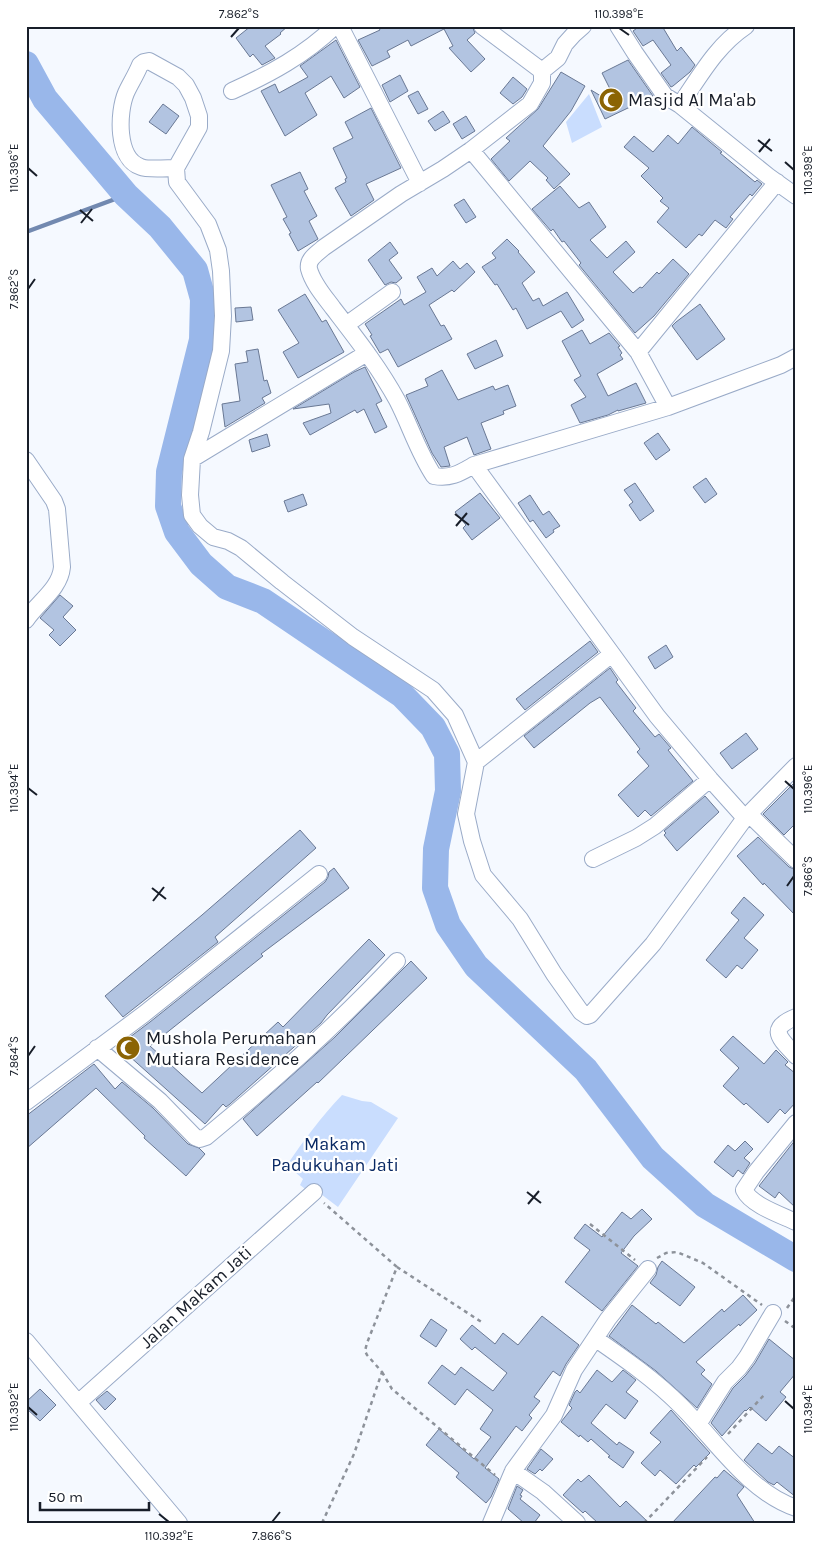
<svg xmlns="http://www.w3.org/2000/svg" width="822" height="1549" viewBox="0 0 822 1549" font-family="Karla,sans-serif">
	<rect width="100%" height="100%" fill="#f5f9ff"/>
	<path fill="#c9ddfe" d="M589 94 602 127 572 143 566 122Z
		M342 1095 362 1101 371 1102 398 1118 338 1207 313 1188 309 1192 300 1185 303 1179 287 1165C304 1140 321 1117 342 1095Z"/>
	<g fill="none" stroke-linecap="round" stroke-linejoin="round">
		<path stroke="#7289b0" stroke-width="4.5" d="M26 232 126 195"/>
		<path stroke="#99b7ea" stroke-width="26" d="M26 64 45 99 126 195 160 227 195 270 203 299 202 340 169 472 168 506 177 532 201 564 227 587 263 601 402 695 433 727 447 754 448 791 436 849 435 888 448 925 476 966 586 1070 653 1158 705 1205 796 1259"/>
	</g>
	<path fill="#b2c4e1" stroke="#697894" d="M251 26H288L280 33 281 34 265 46 275 58 262 65 253 54 250 57 236 38Z
		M378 26H472L475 33 467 40 485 59 471 72 449 48 453 46 444 29 411 46 408 40 387 51 390 57 372 66 358 40 380 30Z
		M640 26H662L677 51 681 47 695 65 690 72 673 86 671 87 661 73 671 65 653 40 643 46 633 31Z
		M336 40 360 87 344 98 331 76 305 93 317 115 285 136 261 91 275 84 279 93 308 77 300 66Z
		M628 60 653 96 605 119 591 90 619 107 602 73Z
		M561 72 585 86 571 111 543 146 570 174 554 189 546 180 548 178 530 161 509 181 491 159 510 141 506 138 538 109Z
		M400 75 408 91 390 102 382 85Z
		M513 77 527 89 522 97 513 104 500 93Z
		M418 91 428 109 418 114 408 96Z
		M163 104 179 116 166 134 149 122Z
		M371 108 401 168 366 184 374 200 351 216 335 188 346 182 345 179 347 178 333 148 353 138 345 122Z
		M443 111 450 122 435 131 428 121Z
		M466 116 475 131 462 139 453 124Z
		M692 127 722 152 720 153 755 182 757 180 762 184 752 196 750 194 730 217 733 219 726 228 715 220 702 236 699 234 686 248 657 222 669 208 660 201 663 198 641 176 649 168 624 147 634 136 653 152 668 135 678 144Z
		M300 172 308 189 304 191 317 216 309 221 318 239 298 251 289 234 291 233 283 219 287 217 271 185Z
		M560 186 579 208 589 202 606 227 590 240 607 258 626 241 635 252 613 272 633 293 640 287 642 288 657 272 659 274 673 259 689 274 654 316 635 333 579 265 581 263 564 241 562 242 553 229 551 231 532 209Z
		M464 199 476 217 466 223 454 205Z
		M507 239 519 251 518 252 535 272 522 283 533 301 539 298 543 306 567 292 584 320 572 328 561 311 527 329 516 308 513 310 497 284 495 285 482 267 496 258 492 253Z
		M390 242 398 253 389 260 402 278 396 283 391 282 385 285 368 260Z
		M453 261 460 269 467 263 475 272 454 292 452 290 429 305 441 326 444 325 452 339 398 367 388 349 380 353 370 336 372 335 365 324 401 299 404 305 426 292 417 277 432 268 437 276Z
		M305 294 322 322 326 320 344 352 298 378 283 352 299 343 278 310Z
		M700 304 725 339 697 360 672 326 676 322Z
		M251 307 253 320 236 322 235 308Z
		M582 330 590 344 609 333 620 346 618 347 622 353 620 355 623 359 597 374 608 396 636 383 646 403 618 411V410L608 415 580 423 571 405 586 397 574 380 581 376 562 341Z
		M496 340 503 356 475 369 467 354Z
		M258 349 264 381 267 380 271 393 262 398 265 403 225 427 222 404 240 401 235 364 248 362 246 351Z
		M365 367 382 401 376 404 387 427 375 433 364 409 357 413 355 410 310 435 303 423 331 413 329 404 293 409 354 372Z
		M442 370 458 400 493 386 495 390 508 385 516 406 503 411 504 414 481 423 491 449 474 455 467 437 444 447 450 466 441 467 432 453 406 395 428 386 425 379Z
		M658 433 670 450 656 460 644 443Z
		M267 434 270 446 252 452 249 440Z
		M706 478 717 494 705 503 693 487Z
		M635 483 654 511 640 521 629 505 633 502 624 490Z
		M480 493 500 518 472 540 463 528 466 525 455 512Z
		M303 494 307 505 288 512 284 501Z
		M530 495 543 515 549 511 560 526 553 530 554 532 546 538 533 520 530 522 518 503Z
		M60 595 73 606 63 617 76 630 60 646 49 635 54 630 40 618Z
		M590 641 598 652 525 710 516 699Z
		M666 645 673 657 655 669 648 657Z
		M610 668 618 680 616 682 636 708 633 711 655 737 659 734 671 748 668 750 693 781 651 816 645 810 638 817 618 795 649 766 637 752 640 749 600 697 590 703 534 748 524 736Z
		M746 733 758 749 732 769 720 753Z
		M796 781V823L784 835 763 814Z
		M705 796 719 812 677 851 664 835 666 833 664 831Z
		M300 830 316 848 215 937 218 942 123 1017 105 996 202 915Z
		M758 837 789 867 796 870V916L764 883 763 885 737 856Z
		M334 868 349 888 261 954 263 956 150 1046 202 1093 278 1022 283 1027 369 939 385 955 327 1015 321 1023 230 1104 226 1107 223 1104 205 1124 118 1046 150 1022 325 882 328 877 329 872Z
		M744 897 764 915 744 938 758 950 742 969 737 965 726 978 706 960 739 920 731 913Z
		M411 961 427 978 318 1083 317 1082 257 1136 243 1119 335 1037Z
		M733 1036 764 1064 776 1050 788 1062 785 1065 796 1074V1102L785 1114 780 1109 768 1123 746 1103 744 1105 723 1086 739 1068 720 1050Z
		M94 1064 115 1089 122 1082 153 1108 188 1144 199 1148 205 1154 186 1176 144 1138 145 1136 96 1088 26 1149V1116Z
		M796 1139V1208L779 1192 775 1198 759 1186Z
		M745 1141 753 1149 744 1158 750 1163 743 1174 738 1170 733 1177 714 1162 728 1145 735 1151Z
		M642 1209 652 1219 634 1236 621 1253 638 1266 602 1311 565 1282 590 1250 574 1238 585 1224 602 1237 622 1212 631 1219Z
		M662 1261 695 1287 680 1306 650 1283 656 1275 658 1267Z
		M743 1295 757 1310 740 1326 739 1324 696 1362 705 1370 701 1374 712 1384 697 1408 656 1371 609 1336 632 1305 656 1324 658 1322 684 1343 722 1309 724 1312Z
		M542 1316 579 1345 566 1364 560 1376 553 1371 534 1397 540 1401 529 1415 532 1418 522 1431 516 1426 485 1468 499 1479 491 1497 486 1503 456 1477 459 1473 426 1445 439 1429 474 1459 491 1437 480 1429 493 1410 467 1389 455 1405 428 1383 442 1365 455 1375 461 1367 493 1391 507 1373 475 1347 472 1350 460 1339 472 1325 495 1344 503 1333 518 1345Z
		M431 1319 447 1330 436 1347 420 1336Z
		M769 1339 796 1361V1373L780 1392 786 1397 766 1421 750 1407 746 1411 745 1410 722 1436 711 1423 733 1388 746 1375 755 1363Z
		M597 1370 612 1382 623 1370 636 1380 626 1392 638 1401 625 1419 606 1404 591 1423 617 1445 619 1442 634 1452 623 1468 608 1457 610 1456 591 1439 588 1442 580 1435 579 1437 561 1422 572 1408 569 1405 575 1392 577 1390 580 1393Z
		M40 1389 56 1405 40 1421 26 1408V1402Z
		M107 1391 116 1399 105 1410 96 1400Z
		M671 1410 710 1453 696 1467 694 1465 676 1484 660 1470 655 1476 641 1463 661 1442 650 1433Z
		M758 1443 772 1454 779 1446 796 1459V1497L777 1482 774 1485 768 1482 744 1460Z
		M541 1449 553 1459 542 1471 540 1469 535 1474 527 1469Z
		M724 1470 744 1487 737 1495 755 1523H672L715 1477 717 1478Z
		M589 1475 620 1507 626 1501 649 1523H598L585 1511 583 1513 563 1495 578 1479 581 1482Z
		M517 1486 523 1490 520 1495 522 1496 520 1499 540 1515 534 1523H524L508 1509Z"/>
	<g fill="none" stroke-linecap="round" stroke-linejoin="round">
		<defs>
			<path id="minor" d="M340 26 420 183
				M482 26 542 71
				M583 26 574 34 565 44 558 58 542 71V83L530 104 471 150 443 169 401 194 323 248C317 254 307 259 309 269 313 284 325 297 333 308 356 338 379 367 397 400 410 425 418 452 434 476 451 479 460 473 474 465L668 407 781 365 796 357
				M618 26 635 53 665 96 680 105 768 176 796 196
				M149 61 178 77 186 85 193 98 199 116V127L176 168C168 168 148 170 141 167 116 159 118 112 126 93 130 84 136 75 140 65L144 62Z
				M232 91C270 74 305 55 335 26
				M680 105C700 76 716 46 746 26
				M471 150 638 352 668 407
				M176 168 177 182 208 224 218 250 221 271 223 316 221 351 201 432 192 459 190 495 192 515 200 526 213 537 228 541 241 548 282 582 353 637 433 690 455 715 476 762 466 814 472 841 483 875 520 919 554 974 581 1012 587 1016 590 1015 598 1006 653 944 745 818 796 766
				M346 325 392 292
				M638 352 777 182
				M192 459 367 353
				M26 460 54 501 57 509 62 567C60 589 38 602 26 620
				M474 465 612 654
				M476 762 612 654 657 716 710 779
				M749 814 796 860
				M593 859 636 838 655 826 710 779 745 818
				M796 1017C766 1029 781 1039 796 1056
				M97 1048 160 1101 195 1137 200 1139 206 1137C273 1082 338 1024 397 961
				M26 1102 144 1014 319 874
				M796 1123 756 1172 744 1190C751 1205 781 1215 796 1222
				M596 1339C625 1359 655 1380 680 1405 715 1439 748 1492 796 1508
				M26 1341 179 1523
				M78 1403 314 1192
				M699 1423 725 1382 739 1368 747 1357 773 1313
				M513 1471 543 1492 577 1523
				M491 1523 513 1471 554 1415 574 1370 608 1319 648 1269"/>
		</defs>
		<use href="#minor" stroke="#9aabc8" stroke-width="18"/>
		<path stroke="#8d929a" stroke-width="2.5" stroke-dasharray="4 4" stroke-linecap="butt" d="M590 1224 635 1260
			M657 1258 666 1253 677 1252 703 1263 762 1305
			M397 1267 483 1323
			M787 1308 796 1295
			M785 1321 796 1329
			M382 1372 392 1389 495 1475
			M728 1434 764 1395
			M322 1523 354 1454 382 1372 367 1355 365 1351 367 1343 397 1267 324 1203
			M644 1523 707 1457"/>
		<use href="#minor" stroke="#fff" stroke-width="16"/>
	</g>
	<path fill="none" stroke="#181e29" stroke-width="2" d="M619 28 629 35M231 37 239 28M758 140 772 151M759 152 770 139M785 162 794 170M28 168 37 176M80 210 93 221M81 223 92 209M28 289 35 279M455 514 469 525M456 526 467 513M785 781 794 789M28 788 37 795M787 886 794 876M152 888 166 899M153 901 164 887M28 1056 35 1046M527 1192 541 1203M528 1204 539 1191M785 1401 794 1409M28 1407 37 1415M159 1514 169 1522M272 1522 280 1512"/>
	<defs>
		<symbol id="mosque-disc" viewBox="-11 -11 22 22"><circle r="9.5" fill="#8b6404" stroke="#fff"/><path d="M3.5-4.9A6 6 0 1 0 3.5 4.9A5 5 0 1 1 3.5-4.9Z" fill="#fff"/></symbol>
	</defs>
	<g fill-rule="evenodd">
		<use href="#mosque-disc" x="597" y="86" width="28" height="28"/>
		<use href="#mosque-disc" x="114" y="1034" width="28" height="28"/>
	</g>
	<g text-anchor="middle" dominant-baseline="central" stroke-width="4.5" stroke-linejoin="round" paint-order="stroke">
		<g font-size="18" fill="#181e29" stroke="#fff" text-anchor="start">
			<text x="628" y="100">Masjid Al Ma'ab</text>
			<text x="146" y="1038">Mushola Perumahan<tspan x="146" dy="21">Mutiara Residence</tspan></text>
		</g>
		<g font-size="18" fill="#092964" stroke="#fff">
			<text x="335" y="1144">Makam<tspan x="335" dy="21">Padukuhan Jati</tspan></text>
		</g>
		<g font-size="18" fill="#181e29" stroke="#fff">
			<text transform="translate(196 1297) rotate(-42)">Jalan Makam Jati</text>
		</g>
	</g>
	<rect width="822" height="1549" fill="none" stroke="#ffffff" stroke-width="55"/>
	<path d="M40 1502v8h109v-8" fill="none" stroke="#181e29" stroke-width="2.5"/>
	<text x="48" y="1502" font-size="15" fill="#181e29" stroke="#ffffff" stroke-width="4" paint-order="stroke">50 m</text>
	<rect x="28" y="28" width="766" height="1494" fill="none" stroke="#181e29" stroke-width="2"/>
	<g font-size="12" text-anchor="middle" fill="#181e29">
		<text x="239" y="18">7.862°S</text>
		<text x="619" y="18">110.398°E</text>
		<text transform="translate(14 168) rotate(-90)" y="4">110.396°E</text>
		<text transform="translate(808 170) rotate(-90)" y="4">110.398°E</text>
		<text transform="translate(14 289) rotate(-90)" y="4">7.862°S</text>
		<text transform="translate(14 788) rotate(-90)" y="4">110.394°E</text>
		<text transform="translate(808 789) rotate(-90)" y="4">110.396°E</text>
		<text transform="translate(808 876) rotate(-90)" y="4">7.866°S</text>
		<text transform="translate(14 1056) rotate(-90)" y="4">7.864°S</text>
		<text transform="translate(14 1407) rotate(-90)" y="4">110.392°E</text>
		<text transform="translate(808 1409) rotate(-90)" y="4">110.394°E</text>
		<text x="169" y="1540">110.392°E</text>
		<text x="272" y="1540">7.866°S</text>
	</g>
</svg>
